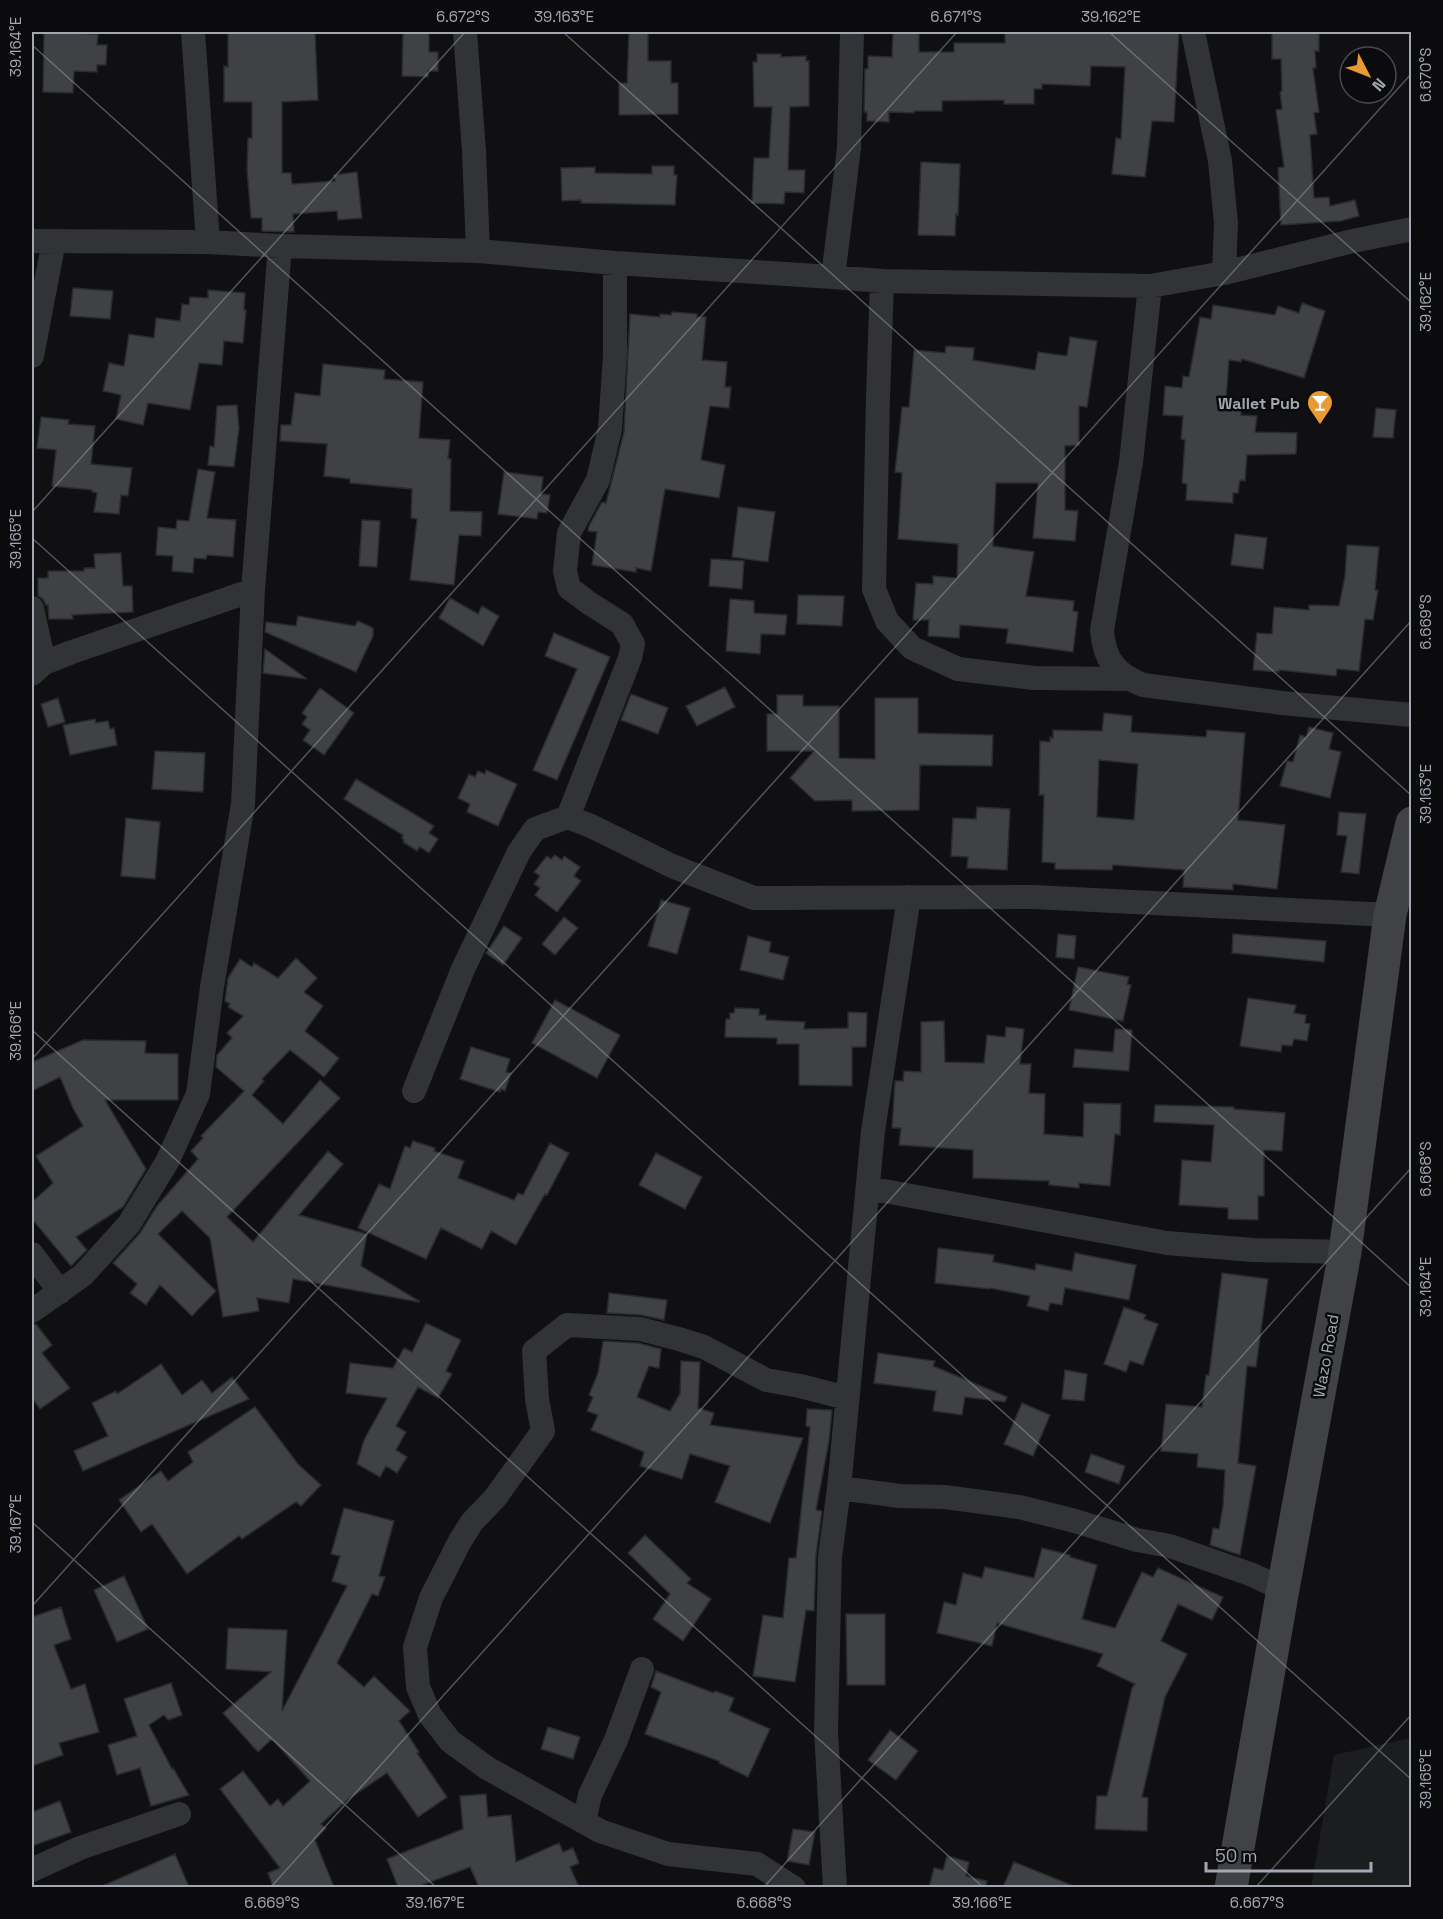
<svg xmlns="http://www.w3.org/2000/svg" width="1443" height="1919" viewBox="0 0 1443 1919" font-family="'Space Grotesk',sans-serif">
	<rect width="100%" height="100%" fill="#101012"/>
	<path fill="#1c1d1f" d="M1411 1738V1887H1311L1334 1755Z"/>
	<path fill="#3f4145" stroke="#2a2b2e" stroke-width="1.5" fill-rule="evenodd" d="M44 32 98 34 97 45H107L106 65H97V72L74 71 73 93 43 92Z
		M228 32H315L318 100 282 102V173H291L292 184 335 181 334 175 357 172 362 218 338 220 337 211 293 214 294 232 262 231V218H251L247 169 248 138H252V102H224V66L228 67Z
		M403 32H429V52H438V71H428V77L402 76Z
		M629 32H648V61H671V83H678V114L619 115V83H627Z
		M893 32H919V52H954V43H1005V32H1179L1174 122 1152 121 1145 177 1112 174 1116 138 1121 139 1125 67 1091 66 1090 86 1042 84V89H1034V104H1004V100L942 101V111H914V113L889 112V122L867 121V112H864L865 69H868V56L892 57Z
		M1272 32H1319V51H1315L1316 68H1313L1319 112 1314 113 1317 134 1310 135 1314 198 1329 197 1330 206 1355 200 1359 216 1341 221 1281 225 1278 168 1284 167 1276 110 1282 109 1280 92 1282 91 1281 59H1272Z
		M757 54H781V57L806 56V61H809V106L790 107 788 170H805L804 193 785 192 784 204 752 203 754 158H769L772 107H754L753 62H757Z
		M921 162 960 164 958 215 956 214 955 236 918 235Z
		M652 166H674V175H677L675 205 581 203V200L562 201 561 168 595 167V173L652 174Z
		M73 288 113 291 110 319 70 316Z
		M208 290 245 293 244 310H246L243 343 224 341 222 365 199 363 190 410 148 403 143 425 116 419 121 395 103 391 109 363 124 366 129 334 154 338 156 318 180 321 182 304 189 305 190 297 208 298Z
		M1302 303 1325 311 1304 378 1242 359 1241 362 1229 360 1226 399 1242 400 1241 415 1257 416 1255 432 1297 433 1296 454 1247 455 1245 481 1240 480 1238 493H1233V503L1186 500 1187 484 1182 483 1185 440 1181 439 1183 416 1163 415 1165 386 1182 388 1183 376 1189 377 1200 317 1211 319 1213 305 1275 315 1278 306 1299 313Z
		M672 312 697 314V317H706L702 360 727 362 725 387H731L729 408 710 406 701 460 725 465 719 498 665 489 651 571 636 568V572L592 565 597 532 588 531 589 526 602 502 606 503 624 432 630 314 660 317V314L671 315Z
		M1070 337 1097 341 1087 407 1079 406V445L1065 446V510L1078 511 1075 541 1033 538 1038 483H996L993 546 1034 552 1026 596 1074 601 1073 611 1078 612 1073 652 1006 643 1008 629 960 625 959 638 928 636 929 620H913L916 583 933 584V576L957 578 958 544 898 539 902 473 895 472 902 407H909L914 350 945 353 946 346 974 348 973 360 1035 370 1038 352 1067 356Z
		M323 364 385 370 384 379 423 382 419 438 450 440 448 459H451L450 511 482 512 481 536 459 535 454 585 410 580 417 519 411 518 412 489 350 483V479L324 476 327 444 280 441 281 425H291L295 393 320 396Z
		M237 405 239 428 234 467 208 465 210 446 214 447 217 406Z
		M1376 408 1396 410 1393 438 1373 437Z
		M41 417 69 420 68 424 95 426 91 464 132 468 128 496 121 495 119 514 94 512 97 493 92 492V490L52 486 56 450 37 448Z
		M198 469 215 472 207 518 236 520 233 557 207 555 206 559 194 558 193 573 172 571 173 556 156 555 158 527 176 529 177 520 189 521Z
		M504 472 543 477 541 494 550 495 547 513 538 512 537 519 498 514Z
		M738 507 775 512 768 562 732 557Z
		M362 520 380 521 377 567 359 566Z
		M1235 534 1267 538 1263 569 1231 565Z
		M1347 545 1379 547 1375 590H1378L1373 620 1365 619 1359 671 1337 669 1336 676 1279 670V672L1253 670 1257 633 1272 634 1274 607 1309 610V605L1339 606 1345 576Z
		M121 553 123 586H132L133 612 72 615 73 619H49L48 605H46L43 599 38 596V578H48V571H84V568H95L94 554Z
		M711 559 744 561 742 589 709 586Z
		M798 595 844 596 842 626 797 624Z
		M450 598 478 614 482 606 499 616 483 646 439 618Z
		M730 599 754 601V613L787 615 785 635 761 634 760 654 726 651Z
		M298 616 355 626 358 621 373 628V636L356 672 265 632 266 622 296 626Z
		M554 633 610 657 557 780 533 770 577 669 545 656Z
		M265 649 307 679 263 673Z
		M725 687 735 707 697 726 686 706Z
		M320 688 354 713 324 755 303 740 310 730 302 724 307 717 302 713Z
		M631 694 668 708 658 734 621 720Z
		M777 695H803V706H839V758L875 759V698H918V733L993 735 992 766 920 765 919 810 852 811V800L815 801 790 778 814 751H767V714H777Z
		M58 698 65 722 48 727 41 704Z
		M1104 713 1132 716 1131 732 1206 737 1207 730 1245 733 1238 820 1285 825 1277 889 1233 884V890L1183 887 1184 870 1113 865 1112 870 1055 869V863L1042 862 1044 795H1039L1040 741 1050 742V737L1053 738V730L1102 731ZM1099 760 1138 764 1134 820 1097 817Z
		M95 719 96 723 108 721 110 729 114 728 117 745 70 755 63 725Z
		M1309 727 1333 733 1329 749 1341 752 1330 798 1280 786 1287 761 1293 762 1300 735 1306 737Z
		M155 751 205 753 203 792 152 789Z
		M486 770 517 784 498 826 467 812 470 804 458 798 469 774 475 777 478 771 485 774Z
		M356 779 434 826 429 833 438 839 429 853 420 847 417 851 403 842 404 840 402 838 403 835 344 799Z
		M977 807 1010 809 1007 870 967 868 968 857 951 856 953 818 976 819Z
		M1339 812 1366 814 1359 874 1341 872 1347 836 1337 835Z
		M126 818 160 822 155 879 121 876Z
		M555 855 562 860 564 856 580 867 574 876 581 881 557 912 535 895 540 888 534 884 540 876 534 872 547 856 551 859Z
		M661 900 690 908 677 954 648 946Z
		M564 917 578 928 555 955 542 944Z
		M504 926 522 938 503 965 486 953Z
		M1058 934 1076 936 1074 959 1056 957Z
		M1233 934 1326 941 1324 962 1232 953Z
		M748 936 771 942 769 952 789 957 783 980 740 970Z
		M296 958 317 978 304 992 323 1006 305 1031 339 1058 324 1077 290 1050 262 1079 264 1081 252 1095 283 1124 320 1080 340 1098 227 1217 253 1242 328 1151 343 1164 299 1215 367 1234 361 1266 419 1301V1302L293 1279 289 1303 257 1298 259 1311 223 1317 210 1238 182 1211 158 1234 216 1291 192 1316 160 1285 146 1305 130 1293 137 1284 113 1263 140 1233 157 1206 198 1159 191 1151 203 1138 201 1136 244 1091 216 1067 217 1055 232 1038 227 1033 243 1016 228 1007 230 1004 225 1001 228 978 240 959 252 967 254 963 278 978Z
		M1078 967 1129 977 1127 984 1131 985 1123 1021 1069 1010Z
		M1248 998 1296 1005 1294 1013 1306 1015 1305 1023 1310 1024 1307 1041 1294 1039 1292 1046 1282 1045 1281 1052 1240 1046Z
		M555 1000 620 1035 597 1078 532 1043Z
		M735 1008 759 1009V1015H766V1020L805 1022 804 1029 848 1028V1012L867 1013 866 1047H852V1086L799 1085V1044H777V1038L725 1037 726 1019H730V1013H734Z
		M944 1021 945 1062 984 1063 987 1035 1005 1037 1006 1027 1024 1029 1020 1064H1031L1029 1093 1045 1094 1044 1134 1083 1137 1084 1103 1121 1104 1120 1135 1115 1134 1110 1186 1079 1183V1188L1049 1185V1181L973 1178V1150L899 1145 901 1128H892L895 1081H903L904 1071 921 1072V1022Z
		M1115 1029 1132 1030 1129 1071 1073 1067 1075 1049 1113 1052Z
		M83 1040 146 1041 145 1053 178 1054V1100H105L146 1169 123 1207 76 1237 87 1250 71 1266 32 1219V1202L53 1183 36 1156 83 1126 73 1108 60 1077 32 1091V1062Z
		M471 1047 510 1059 506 1072 511 1073 505 1091 501 1089 500 1092 460 1079Z
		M1155 1105 1234 1107V1109L1285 1113 1282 1151 1264 1150V1196H1258V1220L1228 1219V1208L1179 1205 1182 1160 1211 1162 1214 1125 1154 1122Z
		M413 1141 435 1148 434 1151 464 1161 458 1178 514 1200 518 1193 523 1195 550 1143 569 1153 547 1195 545 1194 516 1245 491 1231 482 1249 441 1228 426 1259 358 1228 379 1184 390 1189 405 1146 410 1148Z
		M656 1153 702 1177 685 1209 639 1185Z
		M938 1248 994 1255 993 1262 1035 1270 1036 1264 1072 1271 1075 1253 1136 1265 1129 1300 1065 1288 1062 1305 1050 1303 1048 1311 1027 1306 1030 1296 990 1288 989 1289 935 1283Z
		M1222 1273 1268 1279 1256 1367 1247 1366 1238 1463 1256 1466 1240 1555 1210 1545 1213 1528 1219 1529 1223 1506 1225 1470 1197 1467 1198 1454 1161 1451 1166 1404 1202 1407 1206 1375H1209Z
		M609 1293 667 1300 664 1320 641 1315 607 1313Z
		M1124 1307 1146 1315 1144 1319 1158 1324 1143 1365 1130 1361 1126 1372 1104 1364Z
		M426 1323 461 1340 446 1371 452 1374 438 1398 418 1387 396 1426 406 1432 396 1450 407 1457 397 1473 386 1466 380 1477 357 1464 364 1440 387 1398 346 1393 350 1363 393 1368 404 1348 412 1352Z
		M36 1324 52 1345 42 1353 70 1388 40 1409 32 1398V1325Z
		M603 1341 638 1343 661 1349 659 1368 649 1366 637 1397 670 1411 680 1394 681 1361 700 1362 698 1408 714 1413 710 1425 803 1438 770 1523 715 1502 730 1466 690 1454 682 1479 640 1466 644 1452 591 1430 598 1415 587 1411 593 1397 589 1395 598 1373Z
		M878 1353 935 1361 933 1366 1007 1397 1005 1402 965 1397 962 1415 933 1411 936 1391 874 1383Z
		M161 1364 182 1395 202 1380 212 1393 232 1377 249 1399 83 1471 74 1451 108 1436 92 1403 116 1391 117 1394Z
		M1065 1370 1087 1374 1084 1401 1062 1399Z
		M1022 1403 1050 1415 1033 1456 1004 1444Z
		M255 1407 298 1464 321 1485 301 1506 296 1502 242 1539 239 1536 187 1574 152 1524 141 1532 119 1500 161 1471 168 1481 193 1462 188 1452Z
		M807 1409 832 1410 829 1441 816 1510 822 1511 816 1555 814 1611 806 1610 795 1682 753 1676 763 1615 783 1618 789 1558H796L810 1427 806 1426Z
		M1091 1454 1125 1466 1119 1484 1085 1472Z
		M344 1508 394 1521 379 1576 385 1577 378 1596 372 1594 337 1663 364 1687 374 1676 410 1711 399 1721 419 1752 417 1753 447 1797 418 1817 387 1773 347 1800 321 1824 326 1828 315 1840 334 1887H273L268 1873 280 1868 220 1789 243 1771 270 1806 278 1799 283 1806 310 1781 272 1739 258 1752 223 1713 271 1672 226 1669 228 1628 287 1630 282 1711 347 1586 332 1581 340 1556 331 1554Z
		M645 1535 691 1579 687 1583 711 1599 683 1641 653 1619 670 1594 628 1553Z
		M1042 1548 1070 1555V1557L1097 1565 1082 1619 1115 1628 1142 1572 1153 1577 1158 1568 1223 1597 1212 1620 1178 1604 1161 1641 1187 1654 1165 1697 1142 1797 1148 1798 1147 1831 1095 1829 1097 1796H1107L1132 1688 1135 1684 1097 1666 1103 1654 997 1623 992 1646 937 1633 944 1602 956 1605 963 1573 982 1578 985 1567 1034 1578Z
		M124 1576 148 1629 117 1642 94 1590Z
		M61 1607 71 1639 54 1645 71 1689 85 1684 99 1732 59 1743 63 1755 32 1766V1617Z
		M846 1614H885V1685H847Z
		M656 1671 714 1693 715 1691 734 1698 729 1711 770 1729 748 1777 719 1763V1761L645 1734 661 1692 651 1687Z
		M171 1683 182 1715 168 1720 164 1715 149 1725 172 1769 173 1768 189 1795 151 1806 140 1768 117 1775 108 1745 137 1736 124 1699Z
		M548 1727 580 1737 573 1759 541 1749Z
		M890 1730 918 1751 896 1780 868 1760Z
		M486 1794 488 1817 511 1815 516 1862 559 1843 563 1852 573 1848 579 1863 570 1867 579 1887H479L470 1867 417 1887H398L387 1859 463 1829 460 1796Z
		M60 1801 71 1832 32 1846V1812Z
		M793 1829 815 1832 809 1865 787 1861Z
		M175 1854 189 1887H100Z
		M947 1856 969 1862 966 1876 987 1881 986 1887H929L934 1868 943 1870Z
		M1014 1862 1076 1887H1003Z"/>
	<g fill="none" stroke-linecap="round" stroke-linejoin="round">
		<path stroke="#323336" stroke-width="24" d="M193 32 208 242
			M465 32 474 151 478 251
			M1193 32 1220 161 1226 223 1224 273
			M32 241 208 242 280 246 478 251 615 263 833 277 882 281 1150 286 1224 273 1353 241 1412 229
			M833 277 849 148 852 32
			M882 281 878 397 874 589 887 621 912 648 958 669 1034 678 1129 679
			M1150 286 1131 462 1102 630C1104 659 1115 674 1143 685L1282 703 1412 715
			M32 356 54 241
			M32 608 44 663
			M32 674 44 663 72 652 253 590
			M568 817 630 658 633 644 622 624 589 603 569 588 565 571 569 533 598 480 610 429 615 355V263
			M414 1091 463 969 519 852 535 829 568 817 591 826 672 866 754 898 1034 897 1390 915
			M868 1188 1167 1243 1253 1250 1345 1252
			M32 1254 60 1292
			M32 1311 83 1275 129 1224 167 1162 198 1094 212 987 243 804 253 590 280 246
			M839 1488 900 1496 945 1497 1019 1507 1075 1521 1137 1540 1170 1546 1250 1574 1283 1589
			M584 1822 590 1795 616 1740 642 1669
			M32 1870 80 1848 179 1814
			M794 1888 757 1864 668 1854 600 1831 487 1768 450 1741 430 1715 418 1687 415 1647 431 1598 460 1541 472 1522 495 1498 543 1431 537 1399 534 1351 567 1325 640 1329 679 1339 704 1347 766 1380 800 1386 847 1398
			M835 1888 826 1731 830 1557 839 1488 873 1131 909 897"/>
		<path stroke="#404246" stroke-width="33" d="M1231 1888 1283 1589 1345 1252 1390 915 1412 823"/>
	</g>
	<path fill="none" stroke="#a2a8b2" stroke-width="1.5" stroke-opacity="0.45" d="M563 32 1412 796M1109 32 1412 303M32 45 1412 1288M32 512 465 32M32 538 1412 1780M32 1030 984 1888M32 1059 957 32M32 1522 437 1888M32 1606 1412 73M270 1888 1412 620M763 1888 1412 1167M1255 1888 1412 1714"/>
	<defs>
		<symbol id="bar-pin" viewBox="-11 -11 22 30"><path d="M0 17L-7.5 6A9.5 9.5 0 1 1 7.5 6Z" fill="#e89b32" stroke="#0b0b0d"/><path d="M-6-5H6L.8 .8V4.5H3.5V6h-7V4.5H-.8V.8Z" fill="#fff"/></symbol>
	</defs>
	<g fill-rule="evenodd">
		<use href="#bar-pin" x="1305" y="388" width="30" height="40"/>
	</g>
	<g text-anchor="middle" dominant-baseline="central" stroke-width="5" stroke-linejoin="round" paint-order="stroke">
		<g font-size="16" font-weight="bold" fill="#a2a8b2" stroke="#0b0b0d" text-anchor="end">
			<text x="1300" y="403">Wallet Pub</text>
		</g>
		<g font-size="16" fill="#a2a8b2" stroke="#0b0b0d">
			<text transform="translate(1326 1356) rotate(-80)">Wazo Road</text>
		</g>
	</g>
	<rect width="1443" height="1919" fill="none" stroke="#0b0b0d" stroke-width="66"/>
	<g transform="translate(1368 75) rotate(132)"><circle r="28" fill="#0b0b0d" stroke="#474a4f" stroke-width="1.5"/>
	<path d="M0-4.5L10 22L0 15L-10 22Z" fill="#e89b32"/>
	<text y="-9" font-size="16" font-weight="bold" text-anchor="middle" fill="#a2a8b2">N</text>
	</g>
	<path d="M1206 1862v9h165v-9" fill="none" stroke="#a2a8b2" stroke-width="3"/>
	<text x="1215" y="1862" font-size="18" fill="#a2a8b2" stroke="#0b0b0d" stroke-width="4.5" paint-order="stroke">50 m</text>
	<rect x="33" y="33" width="1377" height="1853" fill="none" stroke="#a2a8b2" stroke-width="2"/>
	<g font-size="15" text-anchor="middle" fill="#a2a8b2">
		<text x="463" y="22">6.672°S</text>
		<text x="564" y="22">39.163°E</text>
		<text x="956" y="22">6.671°S</text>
		<text x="1111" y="22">39.162°E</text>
		<text transform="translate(16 47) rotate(-90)" y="5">39.164°E</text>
		<text transform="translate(1426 75) rotate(-90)" y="5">6.670°S</text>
		<text transform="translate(1426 302) rotate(-90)" y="5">39.162°E</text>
		<text transform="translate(16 539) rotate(-90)" y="5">39.165°E</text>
		<text transform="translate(1426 622) rotate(-90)" y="5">6.669°S</text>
		<text transform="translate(1426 794) rotate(-90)" y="5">39.163°E</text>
		<text transform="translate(16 1031) rotate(-90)" y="5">39.166°E</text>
		<text transform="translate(1426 1169) rotate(-90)" y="5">6.668°S</text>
		<text transform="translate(1426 1287) rotate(-90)" y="5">39.164°E</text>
		<text transform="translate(16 1524) rotate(-90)" y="5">39.167°E</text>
		<text transform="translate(1426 1779) rotate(-90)" y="5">39.165°E</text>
		<text x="272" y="1908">6.669°S</text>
		<text x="435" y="1908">39.167°E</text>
		<text x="764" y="1908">6.668°S</text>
		<text x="982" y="1908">39.166°E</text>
		<text x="1257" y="1908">6.667°S</text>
	</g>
</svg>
